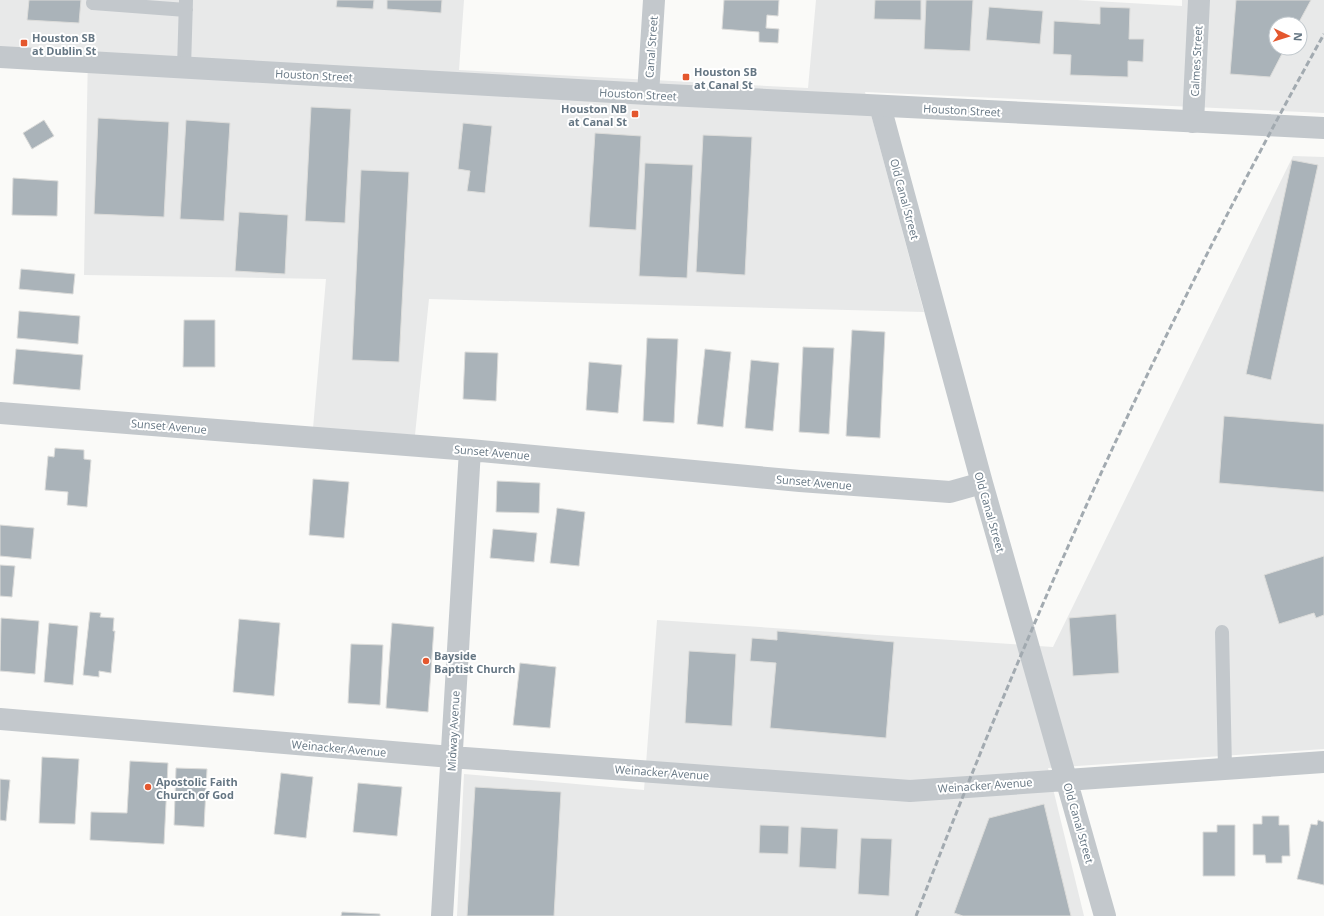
<svg xmlns="http://www.w3.org/2000/svg" width="1324" height="916" viewBox="0 0 1324 916" font-family="'Open Sans',sans-serif">
	<rect width="100%" height="100%" fill="#fafaf8"/>
	<path fill="#e8e9e9" fill-rule="evenodd" d="M0 0H464L459 70 808 88 816 0H1077L1182 6V0H1324V113L865 92 924 312 429 299 415 435 313 428 326 279 84 275 88 51 0 47ZM1276 24H1300V48H1276Z
		M1293 156 1324 157V749L1048 768 1084 916H457L464 774 644 790 657 620 1053 647Z"/>
	<path fill="#aab3b9" stroke="#dcdcda" d="M29 0H81L79 23 27 20Z
		M337 0H374L373 9 336 7Z
		M387 0H442L441 13 387 9Z
		M724 0H779L778 16 767 15 766 28 779 29 778 43 759 42V32L722 29Z
		M875 0H921V20L874 19Z
		M926 0H973L970 51 924 49Z
		M1236 0H1311L1298 24H1276V48H1285L1270 77 1230 74Z
		M989 7 1043 11 1040 44 986 40Z
		M1100 7 1130 8 1129 39H1144L1143 62 1128 61V77L1070 75 1071 55 1053 54 1054 21 1100 24Z
		M311 107 351 109 345 223 305 221Z
		M98 118 169 122 164 217 94 214Z
		M44 120 54 136 32 149 23 133Z
		M186 120 230 123 224 221 180 219Z
		M463 123 492 126 485 193 467 191 470 171 458 169Z
		M595 133 641 136 636 230 589 227Z
		M703 135 752 137 745 275 696 272Z
		M1292 160 1318 165 1271 380 1246 374Z
		M645 163 693 165 687 278 639 276Z
		M361 170 409 172 399 362 352 360Z
		M13 178 58 181 57 216 12 215Z
		M239 212 288 215 285 274 235 271Z
		M21 269 75 274 73 294 19 289Z
		M19 311 80 316 78 344 17 338Z
		M184 320H215V367H183Z
		M852 330 885 332 880 438 846 436Z
		M647 338 678 339 674 423 643 421Z
		M803 347 834 348 829 434 799 432Z
		M16 349 83 355 80 390 13 384Z
		M705 349 731 352 723 427 697 424Z
		M465 352 498 353 496 401 463 399Z
		M751 360 779 363 773 431 745 428Z
		M589 362 622 365 618 413 586 410Z
		M1224 416 1324 424V492L1219 483Z
		M55 448 84 450V459L91 460 87 507 67 505 68 492 45 490 48 456 54 457Z
		M313 479 349 482 344 538 309 535Z
		M497 481 540 483 539 513 496 512Z
		M557 508 585 512 579 566 550 563Z
		M0 525 34 528 31 559 0 556Z
		M493 529 537 533 534 562 490 558Z
		M1324 556V615L1316 618 1314 613 1279 624 1264 575Z
		M0 565 15 566 12 597 0 596Z
		M90 612 101 613 100 617 114 618 113 631H115L111 673 99 671V677L83 675Z
		M1116 614 1119 673 1073 676 1069 618Z
		M1 618 39 621 35 674 0 671Z
		M239 619 280 623 274 696 233 692Z
		M49 623 78 626 73 685 44 682Z
		M392 623 434 627 428 712 386 708Z
		M777 631 894 642 886 738 770 728 776 663 750 661 752 638 777 640Z
		M351 644 383 645 380 705 348 703Z
		M689 651 736 654 732 726 685 723Z
		M520 663 556 667 550 728 513 725Z
		M42 757 79 759 75 824 39 823Z
		M130 761 168 763 164 844 90 840 91 812 127 813Z
		M176 768 207 769 204 827 174 825Z
		M281 773 313 777 306 838 274 834Z
		M0 779 10 780 6 821 0 820Z
		M358 783 402 787 397 836 353 832Z
		M475 787 561 792 554 916H467Z
		M1044 804 1071 916H963L954 913 989 818Z
		M1262 816H1279V825H1289L1290 856H1282V863H1266L1265 855H1253V824H1262Z
		M1318 820 1324 822V885L1297 879 1311 824 1317 825Z
		M760 825 789 826 788 854 759 853Z
		M1217 825H1235V876H1203V832H1217Z
		M801 827 838 829 836 869 799 867Z
		M861 838 892 839 889 896 858 894Z
		M342 912 380 914V916H341Z"/>
	<g fill="none" stroke-linecap="round" stroke-linejoin="round">
		<path stroke="#c3c8cc" stroke-width="14" d="M94 0 93 3 186 10
			M184 68 186 0
			M1222 632 1225 768"/>
		<path stroke="#c3c8cc" stroke-width="22" d="M648 94 654 0
			M880 106 982 483 1105 916
			M1193 122 1199 0
			M0 413 470 450 800 481 950 492 982 483
			M0 719 451 757 910 791 1324 762
			M442 916 470 450"/>
		<path stroke="#c3c8cc" stroke-width="22" d="M0 57 648 94 1324 128"/>
		<path stroke="#a2aab0" stroke-width="3" stroke-dasharray="6 3" stroke-linecap="butt" d="M916 916C996 708 1083 502 1183 302 1228 211 1275 122 1324 34"/>
	</g>
	<g fill="#e4572e" stroke="#fff" stroke-width="1.5">
		<rect x="20" y="39" width="8" height="8" rx="2"/>
		<rect x="682" y="73" width="8" height="8" rx="2"/>
		<rect x="631" y="110" width="8" height="8" rx="2"/>
		<circle cx="426" cy="661" r="4"/>
		<circle cx="148" cy="787" r="4"/>
	</g>
	<g text-anchor="middle" dominant-baseline="central" stroke-width="4" stroke-linejoin="round" paint-order="stroke">
		<g font-size="11" font-weight="bold" fill="#657683" stroke="#fff" text-anchor="start">
			<text x="32" y="37">Houston SB<tspan x="32" dy="13">at Dublin St</tspan></text>
			<text x="694" y="71">Houston SB<tspan x="694" dy="13">at Canal St</tspan></text>
			<text x="627" y="108" text-anchor="end">Houston NB<tspan x="627" dy="13">at Canal St</tspan></text>
			<text x="434" y="655">Bayside<tspan x="434" dy="13">Baptist Church</tspan></text>
			<text x="156" y="781">Apostolic Faith<tspan x="156" dy="13">Church of God</tspan></text>
		</g>
		<g font-size="11" fill="#657683" stroke="#fff">
			<text transform="translate(651 47) rotate(-86)">Canal Street</text>
			<text transform="translate(1196 61) rotate(-87)">Calmes Street</text>
			<text transform="translate(314 75) rotate(3)">Houston Street</text>
			<text transform="translate(638 94) rotate(3)">Houston Street</text>
			<text transform="translate(962 110) rotate(3)">Houston Street</text>
			<text transform="translate(905 199) rotate(75)">Old Canal Street</text>
			<text transform="translate(169 426) rotate(5)">Sunset Avenue</text>
			<text transform="translate(492 452) rotate(5)">Sunset Avenue</text>
			<text transform="translate(814 482) rotate(5)">Sunset Avenue</text>
			<text transform="translate(990 512) rotate(74)">Old Canal Street</text>
			<text transform="translate(453 731) rotate(-87)">Midway Avenue</text>
			<text transform="translate(339 748) rotate(5)">Weinacker Avenue</text>
			<text transform="translate(662 772) rotate(4)">Weinacker Avenue</text>
			<text transform="translate(985 785) rotate(-4)">Weinacker Avenue</text>
			<text transform="translate(1079 823) rotate(74)">Old Canal Street</text>
		</g>
	</g>
	<g transform="translate(1288 36) rotate(94)"><circle r="19" fill="#ffffff" stroke="#c1c8cd"/>
	<path d="M0-3L7 15L0 10L-7 15Z" fill="#e4572e"/>
	<text y="-6" font-size="11" font-weight="bold" text-anchor="middle" fill="#657683">N</text>
	</g>
</svg>
